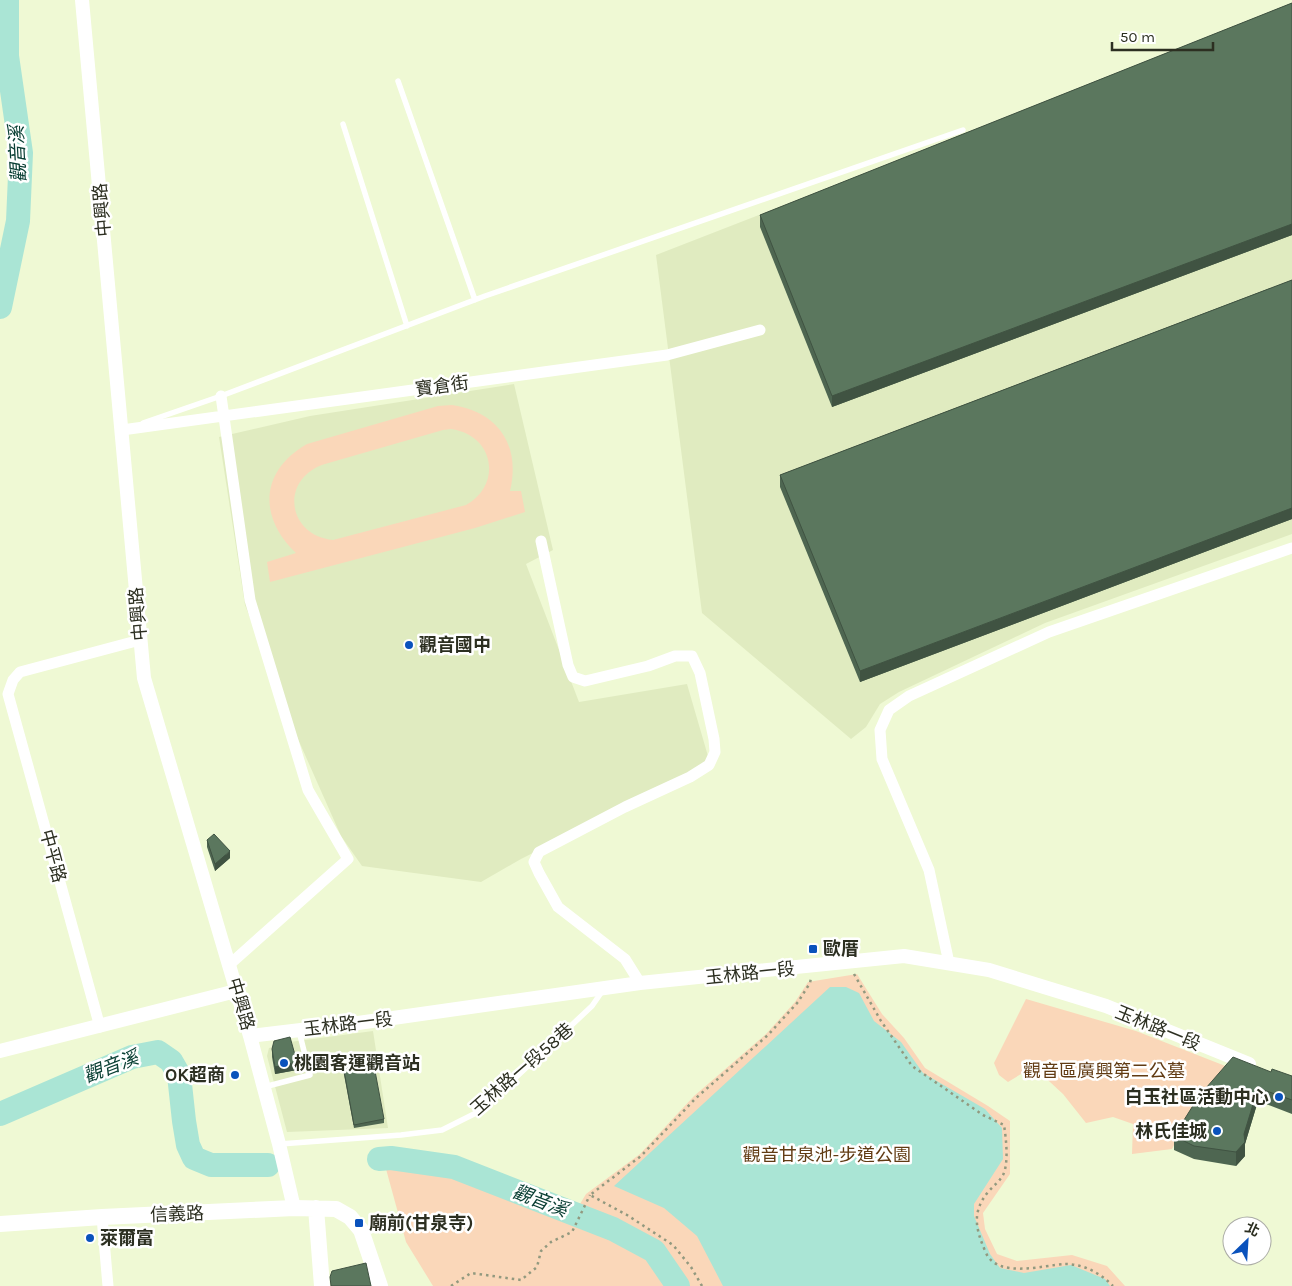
<svg xmlns="http://www.w3.org/2000/svg" width="1292" height="1286" viewBox="0 0 1292 1286" font-family="Karla,'Noto Sans TC',sans-serif">
	<rect width="100%" height="100%" fill="#eff9d4"/>
	<path fill="#e0ebc0" d="M1292 7V534L1045 623 899 692 880 704 866 727 851 739 702 613 656 255Z
		M514 384 553 550 526 564 579 702 687 684 710 763 521 859 481 882 362 866 341 836 290 721 245 605 219 437 310 416Z
		M373 1031 388 1128 287 1132 267 1056 269 1048 290 1042Z"/>
	<path fill="#fad7b9" fill-rule="evenodd" d="M452 405C498 412 521 445 510 491H521L525 512 475 528 270 582 267 562 296 553C258 517 260 471 307 444L438 406ZM451 429C494 435 503 484 466 505L333 540C286 535 280 478 325 464L443 430Z
		M857 974 882 1014 904 1038 925 1068 988 1106 1010 1121V1174L983 1213 985 1229 997 1254 1017 1261 1072 1255 1107 1266 1125 1286H433L406 1242 383 1158 454 1167 574 1214 586 1194 640 1154 694 1096 766 1034 795 1002 808 982Z
		M1026 999 1136 1031 1233 1069 1177 1139 1172 1149 1132 1154 1133 1124 1113 1117 1086 1123 1063 1094 1037 1070 1026 1071 1008 1082 999 1075 994 1063Z"/>
	<path fill="#aae5d5" d="M830 987H846L859 993 874 1021 901 1042 923 1073 985 1109 1002 1128 1003 1159 974 1204V1216L990 1254 1000 1268 1024 1273 1071 1265 1105 1279 1110 1286H723L697 1236 664 1208 614 1186Z"/>
	<g fill="none" stroke-linecap="round" stroke-linejoin="round">
		<path stroke="#aae5d5" stroke-width="24" d="M0 307 18 221 21 153 7 56V0
			M0 1114 132 1057 158 1052 171 1061 179 1075 184 1121 188 1145 194 1158 211 1165H268
			M379 1159 391 1158 454 1167 613 1229 654 1251 678 1286"/>
		<path stroke="#92997f" stroke-width="2.5" stroke-dasharray="2.5 4" stroke-linecap="butt" d="M854 974 881 1021 912 1066 983 1115 1004 1125C1006 1138 1009 1163 1003 1175 999 1182 993 1186 988 1192 971 1213 976 1230 986 1253 998 1279 1044 1265 1065 1264 1084 1264 1100 1273 1113 1286
			M451 1286 471 1273 521 1280 537 1267 541 1251 551 1242 572 1232 590 1195
			M702 1286 691 1267 673 1245 627 1215 590 1195 641 1156 696 1098 768 1035 798 1002 810 983 811 978"/>
		<path stroke="#fff" stroke-width="5.5" d="M398 81 475 300
			M343 124 407 326
			M143 423 221 396 485 296 963 130
			M264 1087 310 1075 299 1031
			M280 1144 401 1135 442 1130 480 1111 592 1006 603 990"/>
		<path stroke="#fff" stroke-width="11" d="M221 396 250 600 308 790 348 859 229 965
			M122 430 667 355 760 330
			M541 541 568 665 573 677 585 681 648 666 675 656H692L700 673 714 739 715 752 709 765 690 777 625 807 539 852 534 862 539 873 558 907 625 959 640 983
			M949 963 929 870 882 759 880 730 889 710 909 696 1049 632 1292 548
			M100 1027 8 694 13 680 20 672 140 640
			M102 1217 108 1286"/>
		<path stroke="#fff" stroke-width="14" d="M82 0 144 678 250 1036 279 1144 294 1208
			M250 1036 351 1024 640 983 904 956 989 970 1106 1006 1249 1064
			M0 1051 236 991"/>
		<path stroke="#fff" stroke-width="16" d="M316 1208 322 1286
			M0 1224 102 1217 294 1208 336 1209 350 1217 361 1230 380 1286"/>
	</g>
	<path fill="#4e6651" d="M1292 3V235L832 407 760 227V215Z
		M1292 280V519L860 682 780 487V475Z
		M207 840 230 858 215 871 207 847Z
		M272 1049 297 1070 275 1074 272 1057Z
		M342 1060 384 1119V1123L354 1128 342 1064Z
		M1271 1072 1292 1076V1114L1258 1101 1245 1144V1156L1236 1166 1194 1159 1174 1150V1136Z"/>
	<path fill="#405342" d="M1292 224V235L832 407V396Z
		M1292 508V519L860 682V671Z
		M230 851V858L215 871V864Z
		M297 1062V1070L275 1074V1067Z
		M1258 1088V1101L1245 1144V1156L1236 1166V1152L1244 1134Z"/>
	<path fill="#5b775e" stroke="#405342" d="M1292 3V224L832 396 760 215Z
		M1292 280V508L860 671 780 475Z
		M214 834 230 851 215 864 207 840Z
		M290 1037 297 1062 275 1067 272 1049 274 1041Z
		M372 1055 384 1119 354 1125 342 1060Z
		M1233 1057 1271 1072 1272 1069 1292 1076V1100L1258 1088 1244 1134 1245 1142 1236 1152 1194 1146 1174 1136 1199 1096Z
		M366 1263 371 1286H331L330 1277 332 1271Z"/>
	<g fill="#0a52bc" stroke="#fff" stroke-width="2">
		<circle cx="409" cy="645" r="5"/>
		<rect x="808" y="944" width="10" height="10" rx="2.5"/>
		<circle cx="284" cy="1063" r="5"/>
		<circle cx="235" cy="1075" r="5"/>
		<circle cx="1279" cy="1097" r="5"/>
		<circle cx="1217" cy="1131" r="5"/>
		<rect x="354" y="1218" width="10" height="10" rx="2.5"/>
		<circle cx="90" cy="1238" r="5"/>
	</g>
	<g text-anchor="middle" dominant-baseline="central" stroke-width="5" stroke-linejoin="round" paint-order="stroke">
		<g font-size="18" fill="#2c2f21" stroke="#fff">
			<text transform="translate(102 210) rotate(-95)">中興路</text>
			<text transform="translate(442 386) rotate(-8)">寶倉街</text>
			<text transform="translate(138 614) rotate(-95)">中興路</text>
			<text transform="translate(53 856) rotate(75)">中平路</text>
			<text transform="translate(750 973) rotate(-6)">玉林路一段</text>
			<text transform="translate(241 1004) rotate(74)">中興路</text>
			<text transform="translate(348 1024) rotate(-7)">玉林路一段</text>
			<text transform="translate(1158 1028) rotate(22)">玉林路一段</text>
			<text transform="translate(522 1069) rotate(-41)">玉林路一段58巷</text>
			<text transform="translate(177 1214) rotate(-2)">信義路</text>
		</g>
		<g font-size="18" font-weight="bold" fill="#2c2f21" stroke="#fff" text-anchor="start">
			<text x="419" y="645">觀音國中</text>
			<text x="823" y="949">歐厝</text>
			<text x="294" y="1063">桃園客運觀音站</text>
			<text x="225" y="1075" text-anchor="end">OK超商</text>
			<text x="1269" y="1097" text-anchor="end">白玉社區活動中心</text>
			<text x="1207" y="1131" text-anchor="end">林氏佳城</text>
			<text x="369" y="1223">廟前(甘泉寺)</text>
			<text x="100" y="1238">萊爾富</text>
		</g>
		<g font-size="18" fill="#613b13" stroke="#fff">
			<text x="1104" y="1071">觀音區廣興第二公墓</text>
			<text x="827" y="1155">觀音甘泉池-步道公園</text>
		</g>
		<g font-size="19" font-style="italic" fill="#0b4035" stroke="#fff">
			<text transform="translate(18 154) rotate(-93)">觀音溪</text>
			<text transform="translate(111 1067) rotate(-21)">觀音溪</text>
			<text transform="translate(540 1201) rotate(21)">觀音溪</text>
		</g>
	</g>
	<g transform="translate(1247 1241) rotate(25)"><circle r="24" fill="#ffffff" stroke="#abaca6"/>
	<path d="M0-4L9 19L0 12L-9 19Z" fill="#0a52bc"/>
	<text y="-8" font-size="14" font-weight="bold" text-anchor="middle" fill="#2c2f21">北</text>
	</g>
	<path d="M1112 42v8h101v-8" fill="none" stroke="#2c2f21" stroke-width="2.5"/>
	<text x="1120" y="42" font-size="15" fill="#2c2f21" stroke="#ffffff" stroke-width="4" paint-order="stroke">50 m</text>
</svg>
